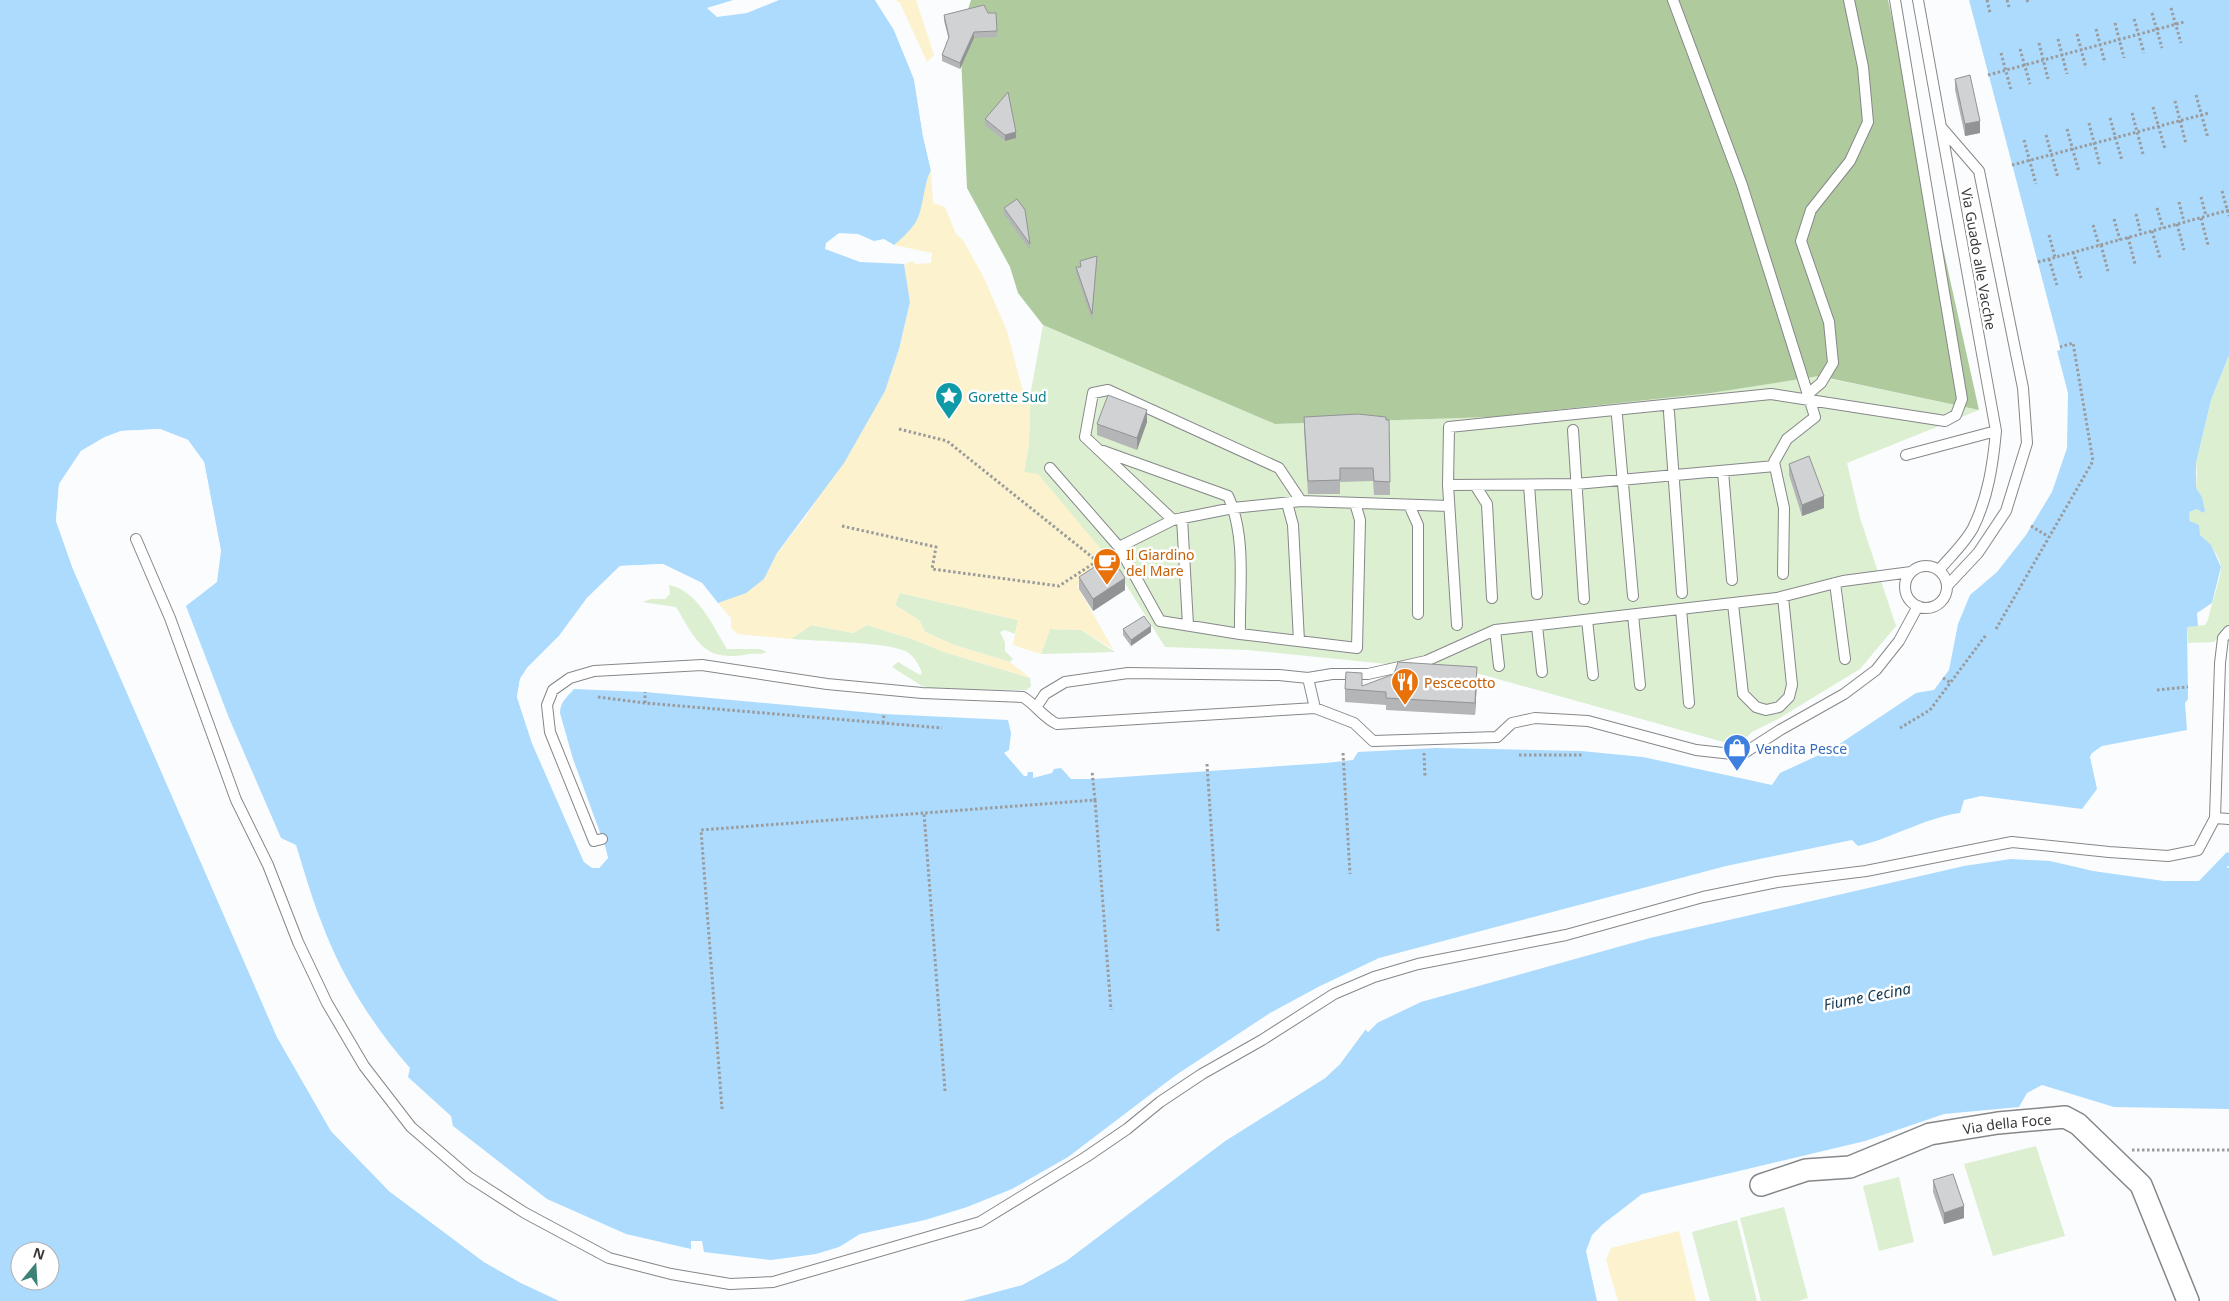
<svg xmlns="http://www.w3.org/2000/svg" width="2229" height="1301" viewBox="0 0 2229 1301" font-family="'Noto Sans',sans-serif">
	<rect width="100%" height="100%" fill="#fafcfe"/>
	<path fill="#dcefd1" d="M1043 325 1275 424 1492 417 1711 393 1817 376 1979 410 1847 463 1860 518 1896 626 1860 669 1778 719 1752 732 1738 746 1476 673 1247 650 1165 647 1112 562 1024 472 1029 444 1030 396Z
		M2229 355V625L2214 642 2188 643 2187 627 2205 625 2208 620C2210 609 2221 577 2221 568 2220 548 2192 534 2188 512L2197 509 2203 513 2202 497 2196 488 2197 473 2196 463 2211 400Z
		M669 585C698 591 712 625 727 649H760L767 652C762 655 755 653 749 654 703 663 697 641 676 607L642 602 651 599H665L670 594Z
		M900 593 1018 620 1015 634 1005 630 1000 632 1005 642V651L1013 659 1010 662 954 645 925 632 919 620 895 605Z
		M811 625 853 633 867 625 912 639 944 652 1030 678 1031 686 1027 690 935 689 922 686 892 667 898 662 920 675 922 673C919 665 915 657 907 652 891 642 813 641 791 639Z
		M1050 629 1081 630 1115 652 1041 654Z
		M2036 1146 2065 1236 1993 1256 1964 1164Z
		M1899 1177 1914 1242 1879 1251 1863 1186Z
		M1784 1207 1808 1298 1798 1301H1761L1740 1218Z
		M1737 1220 1757 1301H1710L1692 1232Z"/>
	<path fill="#afcb9e" d="M971 0H1888L1979 410 1819 376 1711 393 1492 417 1275 424 1043 325 1018 293 1010 267 967 188 960 34Z"/>
	<path fill="#fcf2cd" d="M896 0H916L934 55 927 62 900 3Z
		M931 170 933 203 945 207 956 234 963 240 984 278 1007 331 1022 388 1030 396 1029 444 1024 472 1038 474 1112 562 1077 586 1113 649 1081 630 1050 629 1041 654 1013 645 1018 620 900 593 895 605 919 620 925 632 954 645 1010 662 1030 678 944 652 912 639 867 625 853 633 812 625 791 639 738 634 731 628V618L718 603 731 598 764 579 777 553 807 515 885 391 899 349 910 302 904 264 913 261 915 264 931 263 932 253 894 245 907 233Z
		M1679 1231 1696 1301H1618L1606 1260 1611 1248Z"/>
	<path fill="#acdbfe" fill-rule="evenodd" d="M0 0H733L707 8 717 17 747 13 779 0H875L894 30 914 79 923 136 931 170C924 184 924 200 919 215 915 227 903 237 894 245L884 239 874 241 858 234 839 233 826 243 825 249 860 262 904 264 910 302 899 349 885 391 844 463 777 553 764 579 746 593 718 603 702 583 663 564 620 566 587 598 559 636 527 668 520 679 517 697 532 743 584 862 599 868 608 858 605 846 573 759 560 713C560 702 567 697 574 689L645 692 884 714 1008 720 1011 733 1009 750 1004 753 1024 776H1027L1028 772H1033V778L1052 773 1054 769 1061 768 1071 779H1093L1326 763 1353 760 1358 752 1436 748 1581 751 1643 757 1772 785 1780 773 1832 749 1916 693 1934 690 1949 670 1958 624 1970 595 1997 572 2026 535 2052 492 2067 448 2068 393 2057 351 2060 350V347L1969 0H2229V355L2211 400 2196 463V488L2202 497 2205 511 2203 513 2197 509 2189 512 2190 521 2199 525 2200 535 2211 545 2221 567 2212 603 2197 613 2198 626 2187 627 2188 699 2185 703 2187 730 2102 746 2092 753 2090 757 2097 789 2082 809 1981 796 1964 800 1960 813C1924 818 1893 838 1858 846L1852 840 1726 866 1379 958 1320 986 1270 1013 1176 1075 1068 1157 1012 1189 967 1207 925 1220 860 1234 839 1247 816 1254 771 1260 704 1252 702 1241H691V1249L626 1234 547 1199 453 1126 451 1116 408 1077 410 1068C372 1025 341 975 321 921 311 896 304 870 296 845L281 838 229 718 186 606 217 582 221 551 204 462 188 440 160 429 121 431 105 437 81 451 59 484 56 521 73 569 277 1037 331 1131 389 1191 484 1262 521 1283 559 1301H0ZM20 1251H50V1281H20Z
		M2227 852 2229 853V866L2226 867 2229 868V1109L2114 1107 2042 1085 2027 1093 2019 1107 1944 1114 1865 1141 1642 1194 1603 1224 1592 1235 1586 1251 1597 1301H963L1022 1285 1066 1261 1225 1141 1325 1078 1340 1064 1366 1029 1368 1032 1377 1023 1421 1002 1650 938 1964 866 2011 859 2050 861 2093 871 2164 881H2199Z"/>
	<path fill="#fafcfe" d="M875 0H878L896 29 917 78 925 136 934 169 932 175 923 136 914 79 894 30Z
		M160 429 188 440 204 462 221 551 218 555 201 463 186 442 159 431 122 434 106 440 83 453 61 485 58 521 75 568 279 1036 333 1129 390 1189 486 1260 562 1301 521 1283 484 1262 389 1191 331 1131 277 1037 73 569 56 521 59 484 81 451 105 437 121 431Z
		M663 564 702 583 719 605 716 604 700 585 663 566 621 568 589 599 561 638 522 680 520 697 534 742 586 861 593 865 598 866 606 857 603 846H605L608 858 599 868H592L584 862 532 743 517 697 520 679 527 668 559 636 587 598 620 566Z
		M1375 1021 1377 1023 1368 1032 1365 1029 1340 1064 1325 1078 1225 1141 1066 1261 1022 1285 960 1301 962 1299 1021 1283 1064 1259 1224 1139 1324 1076 1338 1063 1364 1027 1368 1028Z"/>
	<g fill="none" stroke-linecap="round" stroke-linejoin="round">
		<defs>
			<path id="lane" d="M1673 0 1742 185 1815 417 1787 439 1774 462 1784 508 1783 574
				M1941 127 1979 171 2023 388 2027 443 2006 511 1978 553 1948 585
				M1808 394 1821 383 1833 363 1829 322 1801 241 1811 210 1850 161 1868 122 1863 67 1849 0
				M1669 412 1682 593
				M1617 416 1633 596
				M1573 430 1584 599
				M1103 451 1228 496C1247 537 1239 590 1240 634
				M1906 455 1996 431 1918 0
				M1050 468 1119 547 1160 621 1240 634 1357 648 1360 520 1355 503
				M1723 471 1732 580
				M1448 485 1576 484 1775 466
				M1475 485 1487 504 1492 598
				M1529 485 1537 594
				M1287 503 1293 525 1299 641
				M1409 505 1418 525V614
				M1182 518 1188 625
				M1173 520 1085 437 1093 393 1108 390 1279 468 1301 501
				M136 539 170 618 236 800 268 865 298 942 327 1003 364 1066 411 1127 469 1177 525 1213 609 1258 671 1274 730 1284 773 1282 980 1222 1086 1157 1127 1129 1160 1102 1202 1074 1262 1040 1334 994 1374 977 1418 964 1566 935 1703 897 1777 882 1866 871 2012 842 2109 852 2168 856 2198 850 2215 818 2220 663 2223 638 2229 631
				M1119 547 1173 520 1233 508 1301 501 1449 506
				M1905 587a21 21 0 1 1 42 0a21 21 0 1 1-42 0Z
				M1939 570C1950 557 1965 543 1973 528 1988 498 1993 464 1996 431
				M1835 583 1845 659
				M1733 604 1743 694 1756 707 1766 710 1779 707 1789 697 1792 685 1783 597
				M1681 609 1689 703
				M1633 615 1640 685
				M1587 620 1593 675
				M1457 625 1448 485 1449 427 1771 394 1945 421 1956 415 1962 399 1895 0
				M1537 626 1542 672
				M1495 630 1499 666
				M1308 678 1332 674H1368L1426 661 1495 630 1777 598 1843 581 1911 572
				M1037 706 1045 694 1065 682 1128 673 1279 675 1308 678 1315 708
				M2215 818 2229 819
				M602 839 594 841 550 732 547 705 553 690 570 678 594 671 702 665 827 684 922 693 1023 697C1036 705 1043 717 1057 724L1315 708 1354 723 1373 741 1497 737 1512 723 1535 718 1588 721 1696 750 1741 755 1780 730 1844 694 1876 670 1899 641 1918 606"/>
			<g id="street">
				<path id="s1" d="M1761 1185 1806 1170 1850 1167 1930 1134 1998 1123 2065 1117 2078 1124 2141 1185 2188 1301"/>
			</g>
		</defs>
		<use href="#lane" stroke="#868789" stroke-width="12"/>
		<use href="#street" stroke="#868789" stroke-width="24"/>
		<path stroke="#9a9b9d" stroke-width="3" stroke-dasharray="2.5 2.5" stroke-linecap="butt" d="M1987 0 1990 13
			M2007 0 2009 7
			M2027 0 2028 2
			M2171 8 2181 43
			M2152 13 2162 48
			M2134 19 2144 53
			M2115 23 2124 58
			M2096 29 2105 63
			M2077 34 2086 68
			M2058 39 2067 74
			M2039 43 2048 79
			M2020 49 2030 84
			M2001 53 2011 90
			M1988 75 2184 22
			M2196 95 2208 138
			M2175 101 2186 144
			M2153 107 2165 149
			M2132 113 2143 154
			M2110 118 2122 161
			M2089 123 2100 166
			M2067 129 2079 172
			M2046 135 2058 178
			M2024 140 2036 184
			M2012 165 2209 113
			M2222 191 2229 216
			M2201 197 2206 216
			M2179 202 2184 222
			M2157 208 2163 228
			M2136 214 2141 234
			M2201 218 2208 245
			M2114 219 2120 240
			M2177 224 2184 250
			M2093 225 2099 245
			M2152 231 2160 258
			M2049 235 2055 257
			M2128 237 2135 264
			M2101 245 2108 271
			M2073 252 2081 278
			M2049 259 2057 285
			M2038 262 2229 210
			M899 429 947 441 1097 561
			M842 526 936 547 932 569 1059 586 1108 554
			M2031 526 2049 537
			M1996 629 2093 461 2073 343 2060 347
			M1943 678 1951 683
			M2157 690 2188 687
			M598 697 645 703 942 728
			M645 703V692
			M883 723 884 714
			M1900 728 1930 710 1986 635
			M1343 753 1350 874
			M1424 753 1425 777
			M1519 755H1582
			M1207 764 1218 931
			M1095 800 1111 1010
			M945 1091 924 813 1095 800 1092 771
			M722 1109 701 830 924 813
			M2132 1150H2229"/>
		<use href="#lane" stroke="#fff" stroke-width="10"/>
		<use href="#street" stroke="#fff" stroke-width="21"/>
	</g>
	<path fill="#b3b5b6" d="M996 13 997 37 974 38 960 69 942 61V55L949 40 944 21V15Z
		M1955 79 1980 133 1965 136 1955 90Z
		M985 119 1016 138 1005 141 985 125Z
		M1004 208 1030 244V250L1004 214Z
		M1080 261 1097 262 1092 320 1076 273V267H1080Z
		M1304 417 1389 420 1390 495H1374L1373 481 1340 482V494H1308L1304 430Z
		M1147 422 1137 450 1097 435V424Z
		M1789 464 1824 508 1802 516 1789 475Z
		M1079 577 1125 590 1093 611 1079 589Z
		M1123 629 1151 632 1131 646 1123 635Z
		M1477 680 1475 715 1386 710V705L1345 702V689L1362 686Z
		M1933 1180 1964 1218 1944 1224 1933 1192Z"/>
	<path fill="#929394" d="M974 32V38L960 69V63Z
		M1980 121V133L1965 136V124Z
		M1016 132V138L1005 141V135Z
		M1147 410V422L1137 450V438Z
		M1824 496V508L1802 516V505Z
		M1125 578V590L1093 611V599Z
		M1151 626V632L1131 646V640Z
		M1477 667V680L1475 715V703Z
		M1964 1206V1218L1944 1224V1213Z"/>
	<path fill="#d0d2d4" stroke="#929394" d="M984 5 988 13H996L997 31 974 32 960 63 942 55 949 37 944 15Z
		M1970 75 1980 121 1965 124 1955 79Z
		M1008 92 1016 132 1005 135 985 119Z
		M1017 199 1025 210 1030 244 1004 208Z
		M1097 256 1092 314 1076 267H1081L1080 261Z
		M1108 395 1147 410 1137 438 1097 424Z
		M1358 414 1386 417V420H1389L1390 482 1374 481 1373 468H1340V480L1308 481 1304 417Z
		M1809 456 1824 496 1802 505 1789 464Z
		M1111 556 1125 578 1093 599 1079 577Z
		M1144 616 1151 626 1131 640 1123 629Z
		M1398 662 1477 667 1475 703 1386 698V692L1345 689 1346 672 1362 673V686L1394 674Z
		M1953 1174 1964 1206 1944 1213 1933 1180Z"/>
	<defs>
		<symbol id="sight-pin" viewBox="-11 -11 22 30"><path d="M0 17L-7.5 6A9.5 9.5 0 1 1 7.5 6Z" fill="#0f9aa8" stroke="#fff"/><path d="M0-6L1.8-2.2L6-1.7L2.9 1.2L3.7 5.4L0 3.3L-3.7 5.4L-2.9 1.2L-6-1.7L-1.8-2.2Z" fill="#fff"/></symbol>
		<symbol id="cafe-pin" viewBox="-11 -11 22 30"><path d="M0 17L-7.5 6A9.5 9.5 0 1 1 7.5 6Z" fill="#e8710a" stroke="#fff"/><path d="M-5.5-4.5H6V0H3Q3 3.5 0 3.5H-2.5Q-5.5 3.5-5.5 0ZM3-3.2v2h1.7v-2ZM-6 4.5H4V6H-6Z" fill="#fff"/></symbol>
		<symbol id="restaurant-pin" viewBox="-11 -11 22 30"><path d="M0 17L-7.5 6A9.5 9.5 0 1 1 7.5 6Z" fill="#e8710a" stroke="#fff"/><path d="M-5-6h1v4h1v-4h1v4h1v-4h1v5L-1.5 .5V6h-2V.5L-5-1ZM5-6V6H3V1.5H1.5Q1.5-4 5-6Z" fill="#fff"/></symbol>
		<symbol id="shop-pin" viewBox="-11 -11 22 30"><path d="M0 17L-7.5 6A9.5 9.5 0 1 1 7.5 6Z" fill="#3f7fe0" stroke="#fff"/><path d="M-5-2.5h2.3a2.7 3.5 0 0 1 5.4 0H5L5.5 6h-11ZM-1.5-2.5h3a1.5 2.3 0 0 0-3 0Z" fill="#fff"/></symbol>
	</defs>
	<g fill-rule="evenodd">
		<use href="#sight-pin" x="933" y="380" width="32" height="43"/>
		<use href="#cafe-pin" x="1091" y="546" width="32" height="43"/>
		<use href="#restaurant-pin" x="1389" y="666" width="32" height="43"/>
		<use href="#shop-pin" x="1721" y="732" width="32" height="43"/>
	</g>
	<g text-anchor="middle" dominant-baseline="central" stroke-width="5" stroke-linejoin="round" paint-order="stroke">
		<g font-size="14" fill="#39393a" stroke="#fff">
			<text transform="translate(1979 259) rotate(80)">Via Guado alle Vacche</text>
			<text stroke="none"><textPath href="#s1" startOffset="256">Via della Foce</textPath></text>
		</g>
		<g font-size="14" fill="#0d838f" stroke="#fff" text-anchor="start">
			<text x="968" y="396">Gorette Sud</text>
		</g>
		<g font-size="14" fill="#c56008" stroke="#fff" text-anchor="start">
			<text x="1126" y="554">Il Giardino<tspan x="1126" dy="16">del Mare</tspan></text>
			<text x="1424" y="682">Pescecotto</text>
		</g>
		<g font-size="14" fill="#366cbe" stroke="#fff" text-anchor="start">
			<text x="1756" y="748">Vendita Pesce</text>
		</g>
		<g font-size="15" font-style="italic" fill="#12374f" stroke="#fff">
			<text transform="translate(1867 996) rotate(-11)">Fiume Cecina</text>
		</g>
	</g>
	<g transform="translate(35 1266) rotate(18)"><circle r="24" fill="#ffffff" stroke="#b0b0b0"/>
	<path d="M0-4L9 19L0 12L-9 19Z" fill="#3d8277"/>
	<text y="-8" font-size="14" font-weight="bold" text-anchor="middle" fill="#39393a">N</text>
	</g>
</svg>
